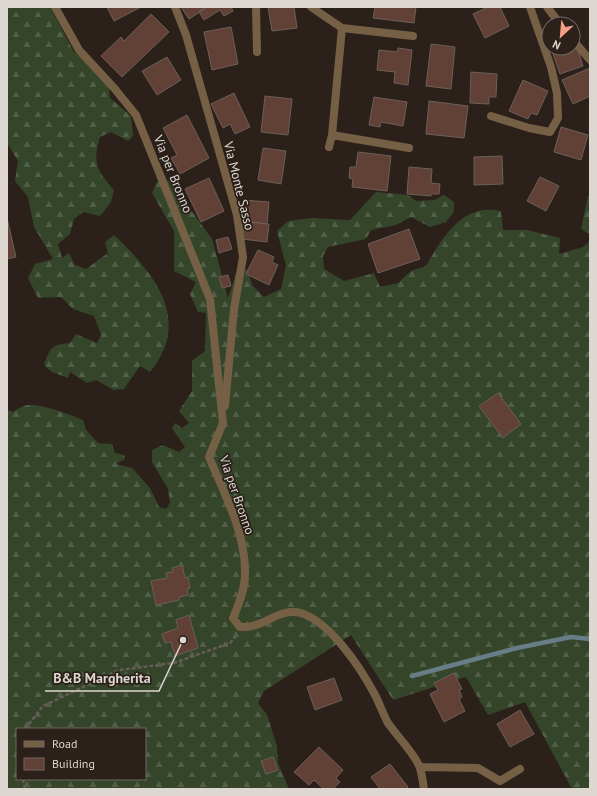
<svg xmlns="http://www.w3.org/2000/svg" width="597" height="796" viewBox="0 0 597 796" font-family="'PT Sans',sans-serif">
	<defs>
		<pattern id="forest-firs" width="22" height="20" patternUnits="userSpaceOnUse"><rect width="22" height="20" fill="#34452a"/><path d="M5 1l3.5 6h-7zM16 11l3.5 6h-7z" fill="#515f48"/></pattern>
	</defs>
	<rect width="100%" height="100%" fill="#2b211a"/>
	<path fill="url(#forest-firs)" fill-rule="evenodd" d="M7 7H50L74 52 120 88 109 90 110 98 131 116 133 136 128 141 111 132 100 137C92 164 97 170 114 190L111 202 100 216 83 212 74 219 70 234 58 244 62 258 69 253 75 265 86 269 108 253 105 242 114 235C154 273 193 320 150 372L140 366 124 389 114 390 96 380 87 383 70 372 68 378 52 372 44 365C50 347 52 345 70 343L76 334 97 343 101 335 94 316 73 309 61 297 38 298 28 278 35 264 53 259 34 227 28 197 15 181 18 161 7 143Z
		M169 180 212 239 228 298 236 274 247 269 252 285 264 297 281 289 286 266 277 231 288 221 311 218 350 220 376 192 408 195 416 201 434 200 444 195 454 202V212L446 222 430 227 411 217 396 225 371 230 366 239 328 247 323 256 324 269 344 281 374 273 380 287 398 283 411 271 426 266C443 237 462 203 501 211L503 230H527L560 238 559 254 583 247 590 241V789H572L525 702 488 715 466 677 393 700 351 635 264 691 258 703 267 715 277 746 278 763 289 789H7V410L13 412C16 410 20 407 24 406 36 401 71 415 83 420L86 430 98 443 112 444 115 453 124 455 125 459 116 464 132 468 150 488 159 507 166 509 170 503 168 489 152 462V450L163 445 179 452 185 447 172 428 175 423 182 428 189 423 179 411 192 391V361L205 351 206 313 198 312 190 294 196 282 174 271V231L152 193 157 182ZM17 729H145V779H17Z
		M588 196H590V234L581 229Z"/>
	<g fill="none" stroke-linecap="round" stroke-linejoin="round">
		<path stroke="#677e89" stroke-width="4.5" d="M412 676 517 648 571 637 590 639"/>
	</g>
	<path fill="#614135" stroke="#6c5f5a" d="M107 7H141L114 21Z
		M181 7H205L206 8 189 19Z
		M205 7H231L233 11 224 16 220 10 204 20 199 12Z
		M268 7H294L297 28 272 31Z
		M375 7H416L414 23 373 18Z
		M488 7H500L509 26 485 38 473 14Z
		M151 14 169 32 122 77 101 56 121 37 124 41Z
		M231 27 238 64 212 70 204 32Z
		M431 44 455 47 451 89 426 86Z
		M573 46 578 50 583 66 560 74 551 48H573Z
		M398 48 412 50 408 85 394 83 395 72 377 70 379 50 397 52Z
		M167 57 181 80 157 95 142 71Z
		M590 68V96L573 104 562 80Z
		M471 72 497 74 496 97H489V104L470 103Z
		M523 80 548 91 537 115 531 113 528 119 509 111Z
		M234 93 250 127 235 134 230 124 223 128 211 104Z
		M265 96 292 99 288 135 261 132Z
		M374 97 407 102 403 126 381 122 380 127 369 125Z
		M429 101 468 106 464 138 426 134Z
		M187 115 209 158 180 174 171 158 177 155 163 128Z
		M561 127 588 135 581 160 554 152Z
		M263 148 286 151 281 184 258 180Z
		M358 152 391 156 387 191 352 187 353 179 349 178 350 167H356Z
		M502 156 503 184 474 185V157Z
		M409 167 432 169 431 183 440 184 439 194H431V196L407 194Z
		M540 177 559 186 546 211 527 201Z
		M209 178 224 211 201 222 185 189Z
		M243 200 269 202 267 224 241 221Z
		M7 218 16 257 7 259Z
		M244 221 269 224 267 242 242 239Z
		M409 229 420 259 378 273 368 244Z
		M228 237 232 249 219 253 216 240Z
		M258 250 274 257 272 262 278 265 269 285 246 274Z
		M228 275 231 286 222 288 219 277Z
		M498 393 521 424 503 438 479 406Z
		M182 565 185 578 188 577 190 588 187 589 188 595 179 597V600L156 605 151 581 167 578 166 573 173 572 172 568Z
		M189 615 198 648 175 656 171 642 165 643 162 634 178 628 176 620Z
		M454 673 462 689 459 690 462 697 459 699 465 711 444 722 430 694 438 690 434 683Z
		M334 678 342 700 315 710 307 687Z
		M520 710 534 734 510 747 497 724Z
		M319 747 343 770 336 778 340 782 333 789H324L314 780 309 785 294 772Z
		M273 757 278 770 266 774 261 761Z
		M390 764 408 787 405 789H380L371 777Z"/>
	<g fill="none" stroke-linecap="round" stroke-linejoin="round">
		<path stroke="#665d56" stroke-width="2.5" stroke-dasharray="4 2" stroke-linecap="butt" d="M25 729 43 706 119 670 174 663 230 643 236 636
			M23 779 25 789"/>
		<path stroke="#766045" stroke-width="8" d="M55 7 79 50 114 88 136 115 210 299 223 423 209 457C224 493 246 533 245 574 245 589 239 604 233 618L240 627C264 629 278 607 301 613 330 622 360 667 374 693 379 702 383 714 388 723 396 735 416 755 420 768 422 775 423 782 424 789
			M175 7 186 35 237 215 243 257 234 309 225 406
			M256 7 257 52
			M311 7 342 28 332 135 329 147
			M547 7 560 24
			M342 28 413 36
			M573 40 590 60
			M491 116 529 128 550 132 558 118 557 93 551 67 530 7
			M332 135 409 148
			M420 767 478 768 500 781 520 769"/>
	</g>
	<g text-anchor="middle" dominant-baseline="central" stroke-width="3.5" stroke-linejoin="round" paint-order="stroke">
		<g font-size="13" fill="#ddd6d1" stroke="#2b211a">
			<text transform="translate(173 174) rotate(68)">Via per Bronno</text>
			<text transform="translate(239 186) rotate(76)">Via Monte Sasso</text>
			<text transform="translate(237 495) rotate(71)">Via per Bronno</text>
		</g>
	</g>
	<path fill="none" stroke="#ddd6d1" stroke-width="1.5" d="M183 640L159 691H45"/>
	<circle fill="#ddd6d1" stroke="#2b211a" stroke-width="1.5" cx="183" cy="640" r="4"/>
	<g font-size="14" text-anchor="middle" font-weight="bold" fill="#ddd6d1" stroke="#2b211a" stroke-width="3.5" stroke-linejoin="round" paint-order="stroke">
		<text x="102" y="683">B&amp;B Margherita</text>
	</g>
	<rect width="597" height="796" fill="none" stroke="#ddd6d1" stroke-width="16"/>
	<rect x="16" y="728" width="130" height="52" fill="#2b211a" stroke="#726963"/>
	<rect x="24" y="741" width="20" height="6" fill="#766045" stroke="#726963"/>
	<text x="52" y="748" font-size="12" fill="#ddd6d1">Road</text>
	<rect x="24" y="758" width="20" height="12" fill="#614135" stroke="#726963"/>
	<text x="52" y="768" font-size="12" fill="#ddd6d1">Building</text>
	<g transform="translate(561 36) rotate(206)"><circle r="19" fill="#2b211a" stroke="#726963"/>
	<path d="M0-3L7 15L0 10L-7 15Z" fill="#f39f85"/>
	<text y="-6" font-size="11" font-weight="bold" text-anchor="middle" fill="#ddd6d1">N</text>
	</g>
</svg>
